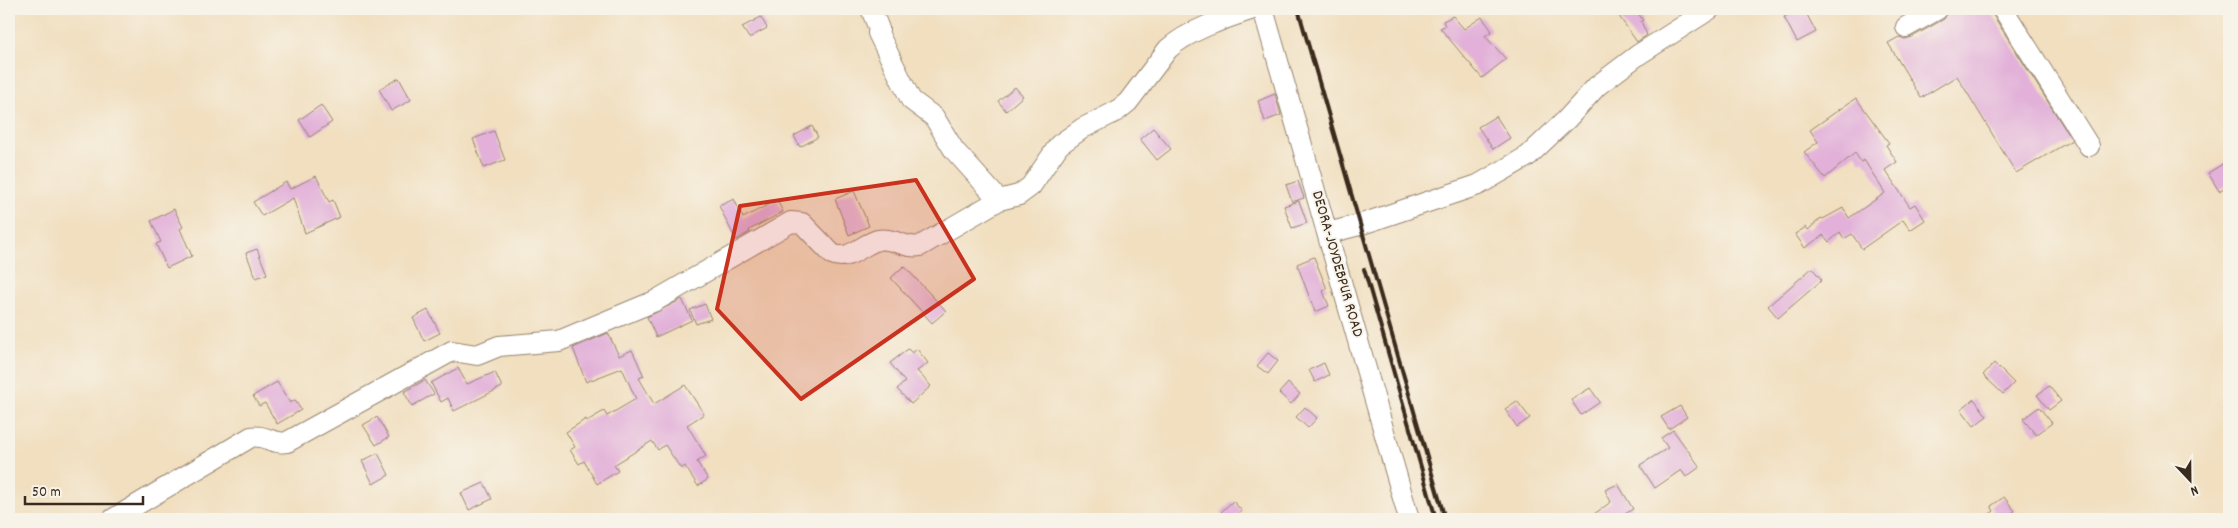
<svg xmlns="http://www.w3.org/2000/svg" width="2238" height="528" viewBox="0 0 2238 528" font-family="Dekko,sans-serif">
	<rect width="100%" height="100%" fill="#f7f3e8"/>
	<filter id="ink" filterUnits="userSpaceOnUse"><feTurbulence type="fractalNoise" baseFrequency=".02" numOctaves="2"/><feDisplacementMap in="SourceGraphic" scale="10" xChannelSelector="R" yChannelSelector="G"/><feConvolveMatrix kernelMatrix="1 2 1 2 8 2 1 2 1" color-interpolation-filters="sRGB"/></filter>
	<filter id="wash" filterUnits="userSpaceOnUse"><feTurbulence type="fractalNoise" baseFrequency=".0096" numOctaves="4" result="noise"/><feDisplacementMap in="SourceGraphic" scale="20" xChannelSelector="R" yChannelSelector="G"/><feGaussianBlur stdDeviation="1.12" result="paint"/><feColorMatrix in="noise" values="0 0 0 0 0 0 0 0 0 0 0 0 0 0 0 0 0 1.4 0 .05"/><feComposite in="paint" operator="in"/></filter>
	<g filter="url(#wash)">
		<rect width="100%" height="100%" fill="#f1dfc0"/>
		<g id="blocks">
			<path fill="#e2b0d9" d="M1614 9H1635L1643 20 1641 21 1647 35 1637 42Z
				M1800 9H1804L1816 32 1797 42 1784 17Z
				M1950 9H1991L1993 15 2072 140 2016 173 1957 76 1921 98 1888 43 1899 37 1905 39 1912 37 1944 19Z
				M1453 16 1464 29 1482 17 1492 31 1485 36 1506 59 1482 78 1440 28 1445 26 1443 21Z
				M761 17 767 28 749 38 742 27Z
				M399 78 411 100 391 111 379 89Z
				M1015 87 1023 96 1006 111 998 101Z
				M1275 94 1281 115 1265 121 1258 101Z
				M1856 98 1889 143 1886 145 1897 162 1885 170 1910 207 1915 204 1925 220 1910 230 1903 220 1862 249 1852 234 1844 239 1840 232 1829 242 1823 235 1805 248 1795 234 1806 227 1808 230 1821 218 1823 219 1843 208 1849 218 1885 193 1864 160 1861 162 1855 153 1825 178 1804 152 1818 142 1810 130Z
				M321 105 332 122 310 137 299 120Z
				M1496 116 1510 138 1493 149 1478 127Z
				M812 126 818 137 800 147 794 136Z
				M1153 128 1171 149 1157 160 1140 139Z
				M494 131 505 160 484 168 473 139Z
				M2229 160V185L2219 191 2208 173Z
				M316 176 329 202 333 200 340 217 305 233 293 198 262 216 253 202 286 182 290 189Z
				M1298 181 1304 198 1292 202 1286 185Z
				M854 191 869 226 849 235 835 199Z
				M734 199 743 218 777 200 783 212 749 230 750 232 736 240 719 206Z
				M1299 201 1307 223 1292 228 1284 206Z
				M174 209 183 227 180 229 192 256 167 268 156 244 161 242 151 221Z
				M257 249 267 274 256 278 246 253Z
				M1314 257 1327 289 1323 291 1329 306 1315 312 1297 264Z
				M904 266 946 311 932 323 891 278Z
				M1812 268 1822 280 1778 318 1768 306Z
				M682 299 692 320 656 337 647 317Z
				M705 304 711 319 696 324 690 310Z
				M428 310 440 333 424 341 413 318Z
				M608 333 619 356 632 350 644 376 639 378 654 404 685 385 704 414 687 425 706 456 697 462 708 479 698 486 685 466 681 469 665 445 658 450 652 441 614 465 618 471 597 484 584 461 579 464 570 450 575 447 566 432 586 419 587 421 604 411 607 416 636 399 622 368 586 382 573 348Z
				M908 349 912 353 917 349 928 363 917 371 931 386 911 404 897 389 905 382 890 363Z
				M1268 353 1278 361 1268 374 1257 366Z
				M1324 363 1329 375 1315 382 1309 370Z
				M1994 363 2014 383 2003 394 1983 375Z
				M458 368 467 384 495 372 502 387 454 411 448 398 441 402 431 383Z
				M425 380 434 394 412 406 404 392Z
				M277 382 290 403 295 400 301 410 277 424 265 403 259 406 253 396Z
				M1288 383 1300 394 1291 404 1279 393Z
				M2049 386 2061 401 2049 410 2037 395Z
				M1590 388 1600 402 1581 415 1571 400Z
				M1974 399 1987 416 1974 426 1961 409Z
				M1517 401 1530 418 1517 427 1505 409Z
				M1680 406 1687 417 1669 429 1661 417Z
				M1305 407 1317 418 1308 428 1296 417Z
				M2039 407 2052 423 2036 435 2023 419Z
				M377 417 389 437 376 445 363 425Z
				M1673 430 1700 467 1686 477 1681 470 1655 488 1640 465 1668 448 1661 438Z
				M378 453 389 475 373 484 362 461Z
				M484 483 492 499 469 510 461 493Z
				M1618 484 1633 509 1617 519H1587L1611 502 1605 490Z
				M2004 497 2015 511 2003 519H1982L1994 511 1991 506Z
				M1233 501 1242 511 1233 519H1227L1221 512Z"/>
		</g>
	</g>
	<g filter="url(#ink)">
		<use href="#blocks" fill-opacity="0" stroke="#96846f" stroke-width="1"/>
		<g fill="none" stroke-linecap="round" stroke-linejoin="round">
			<defs>
				<path id="minor" d="M871 9 879 29 878 33 911 100 934 117 954 150 999 200
					M1263 9 1409 519
					M2003 9 2089 146
					M1906 27 1938 9
					M1328 233 1359 225 1478 185 1528 156 1567 119 1597 86 1638 55 1710 9
					M113 519 251 437C264 434 274 445 287 442L452 351 477 355 499 346 559 341 655 301 791 222 802 223 832 254C849 262 862 244 878 240 892 237 906 249 920 246L999 200 1019 195 1031 186 1059 145 1083 128 1117 111 1128 102 1168 49C1189 30 1226 18 1253 9"/>
			</defs>
			<use href="#minor" stroke="#96846f" stroke-width="22"/>
			<use href="#minor" stroke="#fff" stroke-width="20"/>
			<path stroke="#3b2a1e" stroke-width="4" d="M1298 9 1445 519
				M1364 269 1436 519"/>
		</g>
	</g>
	<path fill="#c8321e" fill-opacity="0.2" stroke="#c8321e" stroke-width="4" stroke-linejoin="round" d="M916 180 974 279 801 399 717 309 740 206Z"/>
	<g text-anchor="middle" dominant-baseline="central" stroke-width="4" stroke-linejoin="round" paint-order="stroke">
		<g font-size="16" fill="#3b2a1e" stroke="#f7f3e8">
			<text transform="translate(1337 264) rotate(74)">DEORA-JOYDEBPUR ROAD</text>
		</g>
	</g>
	<rect width="2238" height="528" fill="none" stroke="#f7f3e8" stroke-width="30"/>
	<g transform="translate(2190 480) rotate(158)" stroke="#f7f3e8" stroke-width="4" paint-order="stroke">
	<path d="M0-4L9 19L0 12L-9 19Z" fill="#3b2a1e"/>
	<text y="-8" font-size="14" font-weight="bold" text-anchor="middle" fill="#3b2a1e">N</text>
	</g>
	<path d="M25 496v8h118v-8" fill="none" stroke="#3b2a1e" stroke-width="2.5"/>
	<text x="32" y="496" font-size="15" fill="#3b2a1e" stroke="#f7f3e8" stroke-width="4" paint-order="stroke">50 m</text>
</svg>
